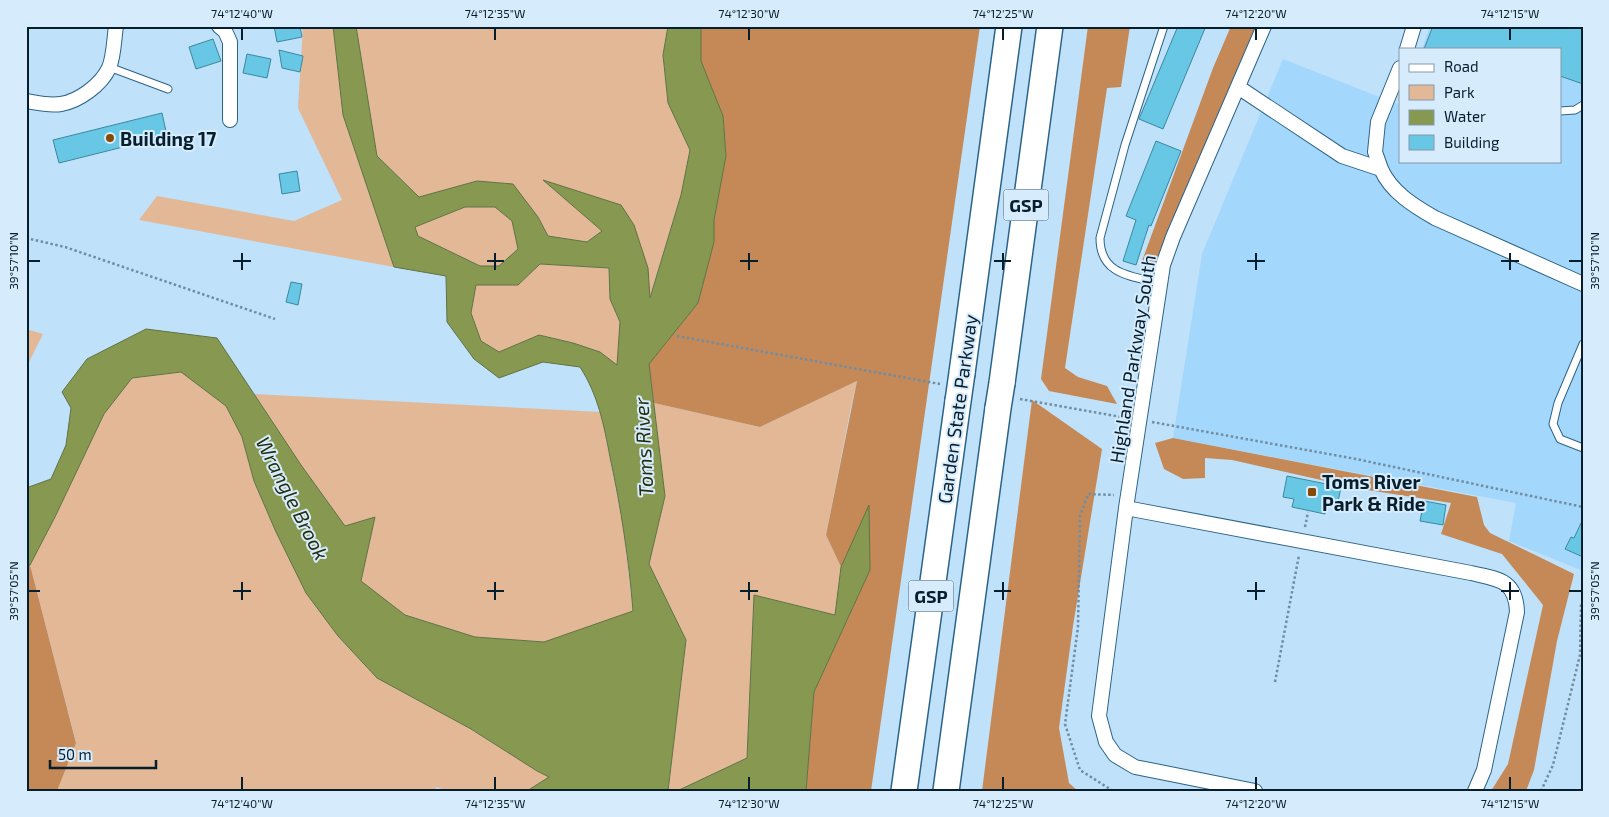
<svg xmlns="http://www.w3.org/2000/svg" width="1609" height="817" viewBox="0 0 1609 817" font-family="'Exo 2',sans-serif">
	<rect width="100%" height="100%" fill="#bfe1fa"/>
	<path fill="#a4d7fc" d="M1430 26H1583V571L1509 541 1516 503 1173 438 1202 254 1283 59 1400 105V161H1560V49H1422Z"/>
	<path fill="#e2b897" d="M303 26H333L343 115 394 267 139 220 157 196 294 221 342 200 298 108Z
		M356 26H668L663 55 668 103 690 150 681 195 649 300 648 268 544 181 602 231 587 242 548 236 538 217 477 181 419 197 377 156Z
		M465 207H495L512 221 518 249 499 266H480L418 236 415 227Z
		M540 264 609 268 610 299 620 322 617 366 600 352 573 343 539 335 499 352 480 341 471 313 476 285H518Z
		M26 329 43 334 26 368Z
		M181 372 226 406 242 437 254 481 276 532 306 593 338 636 377 678 471 729 537 771 550 777 527 791H448L436 787V791H57L76 742 30 565 55 517 104 414 132 378Z
		M857 381 850 412 826 535 841 567 835 615 754 596 747 758 677 791H668L686 640 649 564 665 496 654 403 760 427Z
		M254 394 601 412 624 532 633 612 544 642 475 637 405 615 361 581 375 517 345 526 301 465Z"/>
	<path fill="#c58957" d="M701 26H980L871 791H806L814 692 870 570 869 507 841 567 826 535 857 381 760 427 654 403 649 364 698 303 714 242V220L726 156 723 116 701 61Z
		M1088 26H1130L1121 87 1107 88 1065 368 1078 377 1107 386 1117 404 1049 391 1041 379Z
		M1231 26H1256L1180 219 1156 264 1142 261 1213 68Z
		M1032 400 1102 449 1073 626 1059 728 1069 783 1078 791H982Z
		M1173 438 1477 497 1484 525 1490 533 1574 574 1557 641 1534 770 1526 791H1491L1508 764 1543 605 1502 554 1441 534 1451 503 1361 489 1232 460 1205 458V478L1183 479 1164 469 1155 443Z
		M26 565H30L76 743 57 791H26Z"/>
	<path fill="#879850" stroke="#617346" fill-rule="evenodd" d="M333 26H356L377 156 419 197 477 181 513 184 538 217 548 236 587 242 602 231 543 180 621 205 634 225 648 268 650 298 681 195 690 150 668 103 663 55 668 26H701V61L723 116 726 156 714 220V242L698 303 649 364 665 496 649 564 686 640 668 791H527L549 777 537 771 471 729 377 678 338 636 306 593 276 532 254 481 242 437 226 406 181 372 132 378 104 414 55 517 30 565H26V488L51 479 66 445 71 408 62 392 87 359 146 329 217 338 301 465 345 526 375 517 361 581 405 615 475 637 544 642 633 611C629 560 621 508 610 457 604 425 598 395 580 367L543 362 499 378 474 359 447 322 446 276 394 267 343 115ZM465 207H495L512 221 518 249 499 266H480L418 236 415 227ZM540 264 609 268 610 299 620 322 617 365 600 352 573 343 539 335 499 352 481 341 471 313 476 285H518Z
		M869 505 870 570 814 692 806 791H677L747 758 754 595 835 615 841 567Z"/>
	<path fill="#68c7e4" stroke="#3b889e" d="M274 26H300L302 37 277 42Z
		M1178 26H1206L1163 129 1139 119Z
		M1433 26H1583V84L1560 76V49H1424Z
		M213 39 221 61 196 69 189 47Z
		M279 50 303 56 300 72 282 68Z
		M247 54 271 59 267 78 243 73Z
		M162 113 167 136 59 163 53 140Z
		M1156 141 1181 151 1151 226 1149 225 1136 265 1123 261 1136 220 1126 216Z
		M297 171 300 191 282 194 279 174Z
		M291 282 302 284 298 305 286 302Z
		M1287 476 1341 487 1337 507 1327 505 1325 514 1292 507 1294 499 1283 497Z
		M1424 501 1446 505 1443 525 1420 521Z
		M1583 519V557L1565 549 1571 537 1574 538Z"/>
	<g fill="none" stroke-linecap="round" stroke-linejoin="round">
		<defs>
			<path id="lane" d="M109 67 168 89
				M1560 111 1575 110 1583 105
				M1160 283C1131 276 1100 275 1100 238L1125 145 1164 26
				M1583 344 1558 403 1553 424 1560 439 1583 448"/>
			<path id="street" d="M219 26 225 31 230 42V120
				M1407 49 1414 26
				M1238 87 1342 156 1381 169C1391 192 1414 206 1435 218L1583 284
				M26 101C38 103 49 106 61 104 79 101 101 85 109 68 114 56 114 39 116 26
				M1381 169 1375 152 1378 122 1400 68
				M1126 508 1471 573C1497 579 1516 579 1517 612L1484 770 1475 791
				M1255 791 1135 767 1115 755 1106 742 1099 716 1126 508 1163 265 1173 237 1264 26"/>
			<path id="highway" d="M962 373 1009 26
				M1002 383 1050 26
				M904 791 958 401
				M946 791 998 408"/>
		</defs>
		<use href="#lane" stroke="#2c6488" stroke-width="9"/>
		<use href="#street" stroke="#2c6488" stroke-width="16"/>
		<use href="#highway" stroke="#2c6488" stroke-width="28"/>
		<path stroke="#708da2" stroke-width="2.5" stroke-dasharray="2.5 2.5" stroke-linecap="butt" d="M26 238 65 247 275 319
			M677 336 940 384
			M1020 399 1127 418
			M1152 422 1356 459 1583 507
			M1305 527 1308 512
			M1275 682 1299 555
			M1113 791 1080 770 1065 724 1078 627 1080 516 1088 494 1114 495
			M1541 791 1553 765 1580 655 1581 602"/>
		<use href="#lane" stroke="#fff" stroke-width="7"/>
		<use href="#street" stroke="#fff" stroke-width="14"/>
		<use href="#highway" stroke="#fff" stroke-width="25"/>
		<defs>
			<path id="highway-bridge" d="M958 401 962 373
				M998 408 1002 383"/>
		</defs>
		<use href="#highway-bridge" stroke="#2c6488" stroke-width="28" stroke-linecap="butt"/>
		<use href="#highway-bridge" stroke="#fff" stroke-width="25"/>
	</g>
	<path fill="none" stroke="#071e2d" stroke-width="2" d="M242 28V40M495 28V40M749 28V40M1003 28V40M1256 28V40M1510 28V40M242 253V270M495 253V270M749 253V270M1003 253V270M1256 253V270M1510 253V270M28 261H40M233 261H251M487 261H504M740 261H758M994 261H1011M1247 261H1265M1501 261H1519M1569 261H1582M242 582V600M495 582V600M749 582V600M1003 582V600M1256 582V600M1510 582V600M28 591H40M233 591H251M487 591H504M740 591H758M994 591H1011M1247 591H1265M1501 591H1519M1569 591H1582M242 777V790M495 777V790M749 777V790M1003 777V790M1256 777V790M1510 777V790"/>
	<g fill="#864a05" stroke="#d6ecfd" stroke-width="2">
		<circle cx="110" cy="138" r="5"/>
		<rect x="1307" y="487" width="10" height="10" rx="2.5"/>
	</g>
	<g text-anchor="middle" dominant-baseline="central" stroke-width="4" stroke-linejoin="round" paint-order="stroke">
		<g fill="#d6ecfd" stroke="#455c6b" stroke-width="1">
			<rect x="1003.5" y="189.5" width="45" height="31" rx="4"/>
			<rect x="908.5" y="580.5" width="45" height="31" rx="4"/>
		</g>
		<g font-size="18" font-weight="bold" fill="#071e2d">
			<text x="1026" y="205">GSP</text>
			<text x="931" y="596">GSP</text>
		</g>
		<g font-size="19" font-weight="bold" fill="#071e2d" stroke="#d6ecfd" text-anchor="start">
			<text x="120" y="138">Building 17</text>
			<text x="1322" y="481">Toms River<tspan x="1322" dy="22">Park &amp; Ride</tspan></text>
		</g>
		<g font-size="19" fill="#071e2d" stroke="#d6ecfd">
			<text transform="translate(1132 359) rotate(-81)">Highland Parkway South</text>
			<text transform="translate(957 409) rotate(-82)">Garden State Parkway</text>
		</g>
		<g font-size="20" font-style="italic" fill="#262d0d" stroke="#d6ecfd">
			<text transform="translate(643 447) rotate(-93)">Toms River</text>
			<text transform="translate(293 498) rotate(63)">Wrangle Brook</text>
		</g>
	</g>
	<rect width="1609" height="817" fill="none" stroke="#d6ecfd" stroke-width="55"/>
	<rect x="1399" y="48" width="162" height="115" fill="#d6ecfd" stroke="#839aaa"/>
	<rect x="1409" y="64" width="25" height="8" fill="#ffffff" stroke="#839aaa"/>
	<text x="1444" y="72" font-size="15" fill="#071e2d">Road</text>
	<rect x="1409" y="85" width="25" height="15" fill="#e2b897" stroke="#839aaa"/>
	<text x="1444" y="98" font-size="15" fill="#071e2d">Park</text>
	<rect x="1409" y="110" width="25" height="15" fill="#879850" stroke="#839aaa"/>
	<text x="1444" y="122" font-size="15" fill="#071e2d">Water</text>
	<rect x="1409" y="135" width="25" height="15" fill="#68c7e4" stroke="#839aaa"/>
	<text x="1444" y="148" font-size="15" fill="#071e2d">Building</text>
	<path d="M50 760v8h106v-8" fill="none" stroke="#071e2d" stroke-width="2.5"/>
	<text x="58" y="760" font-size="15" fill="#071e2d" stroke="#d6ecfd" stroke-width="4" paint-order="stroke">50 m</text>
	<rect x="28" y="28" width="1554" height="762" fill="none" stroke="#071e2d" stroke-width="2"/>
	<g font-size="12" text-anchor="middle" fill="#071e2d">
		<text x="242" y="18">74°12'40"W</text>
		<text x="495" y="18">74°12'35"W</text>
		<text x="749" y="18">74°12'30"W</text>
		<text x="1003" y="18">74°12'25"W</text>
		<text x="1256" y="18">74°12'20"W</text>
		<text x="1510" y="18">74°12'15"W</text>
		<text transform="translate(14 261) rotate(-90)" y="4">39°57'10"N</text>
		<text transform="translate(1595 261) rotate(-90)" y="4">39°57'10"N</text>
		<text transform="translate(14 591) rotate(-90)" y="4">39°57'05"N</text>
		<text transform="translate(1595 591) rotate(-90)" y="4">39°57'05"N</text>
		<text x="242" y="808">74°12'40"W</text>
		<text x="495" y="808">74°12'35"W</text>
		<text x="749" y="808">74°12'30"W</text>
		<text x="1003" y="808">74°12'25"W</text>
		<text x="1256" y="808">74°12'20"W</text>
		<text x="1510" y="808">74°12'15"W</text>
	</g>
</svg>
